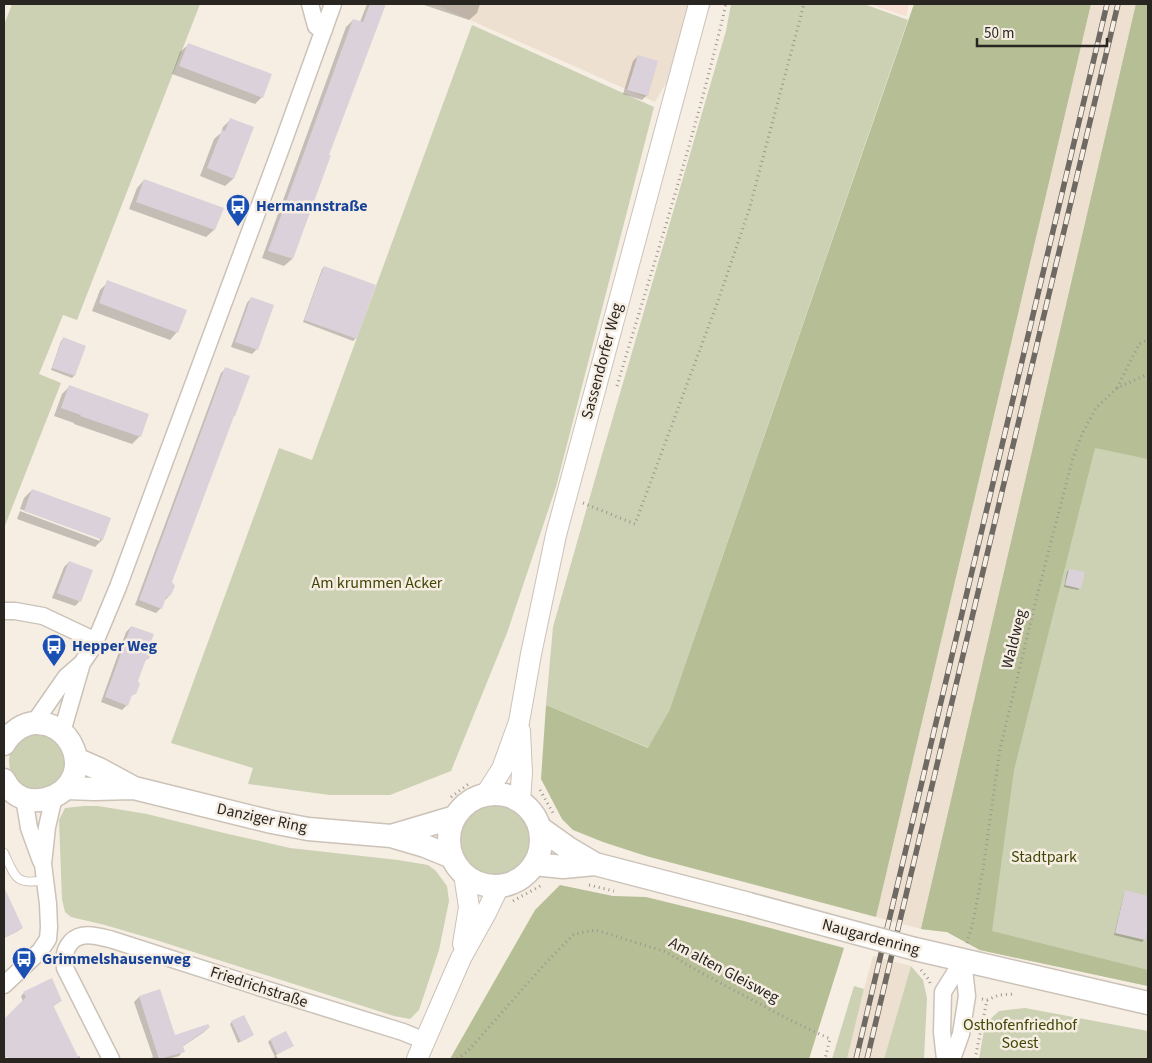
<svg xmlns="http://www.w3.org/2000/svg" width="1152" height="1063" viewBox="0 0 1152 1063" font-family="'Source Sans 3',sans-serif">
	<rect width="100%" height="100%" fill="#f6ede3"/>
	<path fill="#eee0d0" d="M434 4H712L655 102Z
		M1091 4H1136L921 929 876 917Z
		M873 956 911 966 884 1059H847L864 989Z"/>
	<path fill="#f6e0d3" d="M869 4H909L906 16Z"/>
	<path fill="#cbd1b2" d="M12 4H200L77 320 63 315 39 374 61 383 4 528V25Z
		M731 4H864L908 20 669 711 649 748 546 705 553 627 599 465 726 31Z
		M1136 4H1148V986L980 950 947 932 921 929Z
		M472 25 654 107 556 487 507 633 451 771 390 795H330L248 784 253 768 171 743 279 448 312 460Z
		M9 762a28 28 0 1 1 56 0a28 28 0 1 1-56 0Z
		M458 840a38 38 0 1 1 76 0a38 38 0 1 1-76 0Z
		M84 806H98L147 814 224 833 290 848 398 860 428 865 436 871 447 886 449 901 439 950 419 1010 410 1019 394 1016 156 940 105 925 71 917 65 912 62 899 59 820 65 808Z
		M911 966 923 980 927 998 924 1059H884Z
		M854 986 864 989 847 1059H832Z
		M1025 1008 1148 1031V1059H979L985 1024 999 1011Z"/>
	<path fill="#b6be96" d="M914 4H1091L876 917 646 856 603 842 573 830 562 819 541 779 546 705 648 748 669 711Z
		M1136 4H1148V459L1095 448 1014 770 992 931 1148 970V986L980 950 947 932 921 929Z
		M560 885 613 896 646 897 744 921 844 948 809 1059H450L535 910Z"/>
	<path fill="#0003" d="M367 4H385L328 156H329L292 259 284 266 262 258 346 27 353 20 360 22Z
		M421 4H480L477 13 469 20Z
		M188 45 262 97 255 104 172 74 180 52Z
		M638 56 647 95 642 100 623 94 633 61Z
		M230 120 252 128 233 179 225 186 200 176 214 139 221 133 223 127Z
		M144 180 222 209 214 230 206 237 129 209 137 188Z
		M324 267 375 286 355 339 353 341 303 322 322 269Z
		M108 282 177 332 170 340 92 311 100 290Z
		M251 298 257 349 252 354 231 347 247 303Z
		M63 339 85 346 74 376 72 378 51 370 61 341Z
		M226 368 171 582 170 595 165 600 161 608 156 613 135 605 221 373Z
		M69 387 140 436 132 444 74 424V423L54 416 62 394Z
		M32 490 110 518 102 540 95 547 17 519 20 511 100 541V538L20 509 24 498Z
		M69 562 91 570 79 602 75 606 52 598 64 567Z
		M1069 570 1080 588 1078 590 1064 587 1067 572Z
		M131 627 149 646 148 658 143 663 136 681 135 693 129 698 127 705 122 710 101 702 126 632Z
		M1126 892 1148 897V917L1144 940 1142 942 1114 935 1124 894Z
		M9 902 22 928 18 931 4 938V905Z
		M159 990 175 1036 209 1027 204 1032 182 1047 183 1051 179 1056 172 1058 173 1059H149L153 1057 134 1002 139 997Z
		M24 993 61 1001 53 1006 76 1057 79 1056 81 1059H23L16 1047 4 1059V1021L23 1002 21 996Z
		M232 1022 253 1035 238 1043 230 1024Z
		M270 1040 292 1046 276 1055 278 1059H270L275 1057 268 1042Z"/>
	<path fill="#dbd1da" d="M370 4H386L329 155H331L293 259 268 251 353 19 363 22Z
		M188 43 272 74 263 98 179 66Z
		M638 55 658 61 648 96 627 90Z
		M230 118 254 127 234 179 207 168 222 130 225 131Z
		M144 179 224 208 215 230 136 202Z
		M324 266 376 285 357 339 304 320Z
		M107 280 187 310 178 333 99 303Z
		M251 297 274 305 258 350 235 342Z
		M63 337 86 346 75 376 52 368Z
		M225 367 250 376 235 416H234L172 582 175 586 171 595 166 597 162 609 139 600Z
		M69 385 149 414 141 437 80 416 81 415 61 408Z
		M32 489 111 518 103 540 24 511Z
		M69 561 93 570 81 602 57 593Z
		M1069 569 1085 572 1081 589 1065 585Z
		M131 626 154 634 150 645 153 649 149 659H146L138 681 140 684 136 694 132 695 128 706 105 697Z
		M4 887 23 928 4 938Z
		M1125 890 1148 896V926L1145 940 1115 933Z
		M52 978 62 1001 53 1005 79 1059H9L4 1054V1019L26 997 23 992Z
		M160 989 175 1035 208 1024 210 1027 183 1046 185 1052 159 1059 139 996Z
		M244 1015 254 1035 241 1042 231 1021Z
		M286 1031 294 1046 277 1054 270 1039Z"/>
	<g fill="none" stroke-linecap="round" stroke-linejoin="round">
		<defs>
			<path id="service" d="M4 853C15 876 15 886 44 880"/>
			<path id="minor" d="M310 4 316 26 324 30
				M4 611H15L43 616 96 641
				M34 723 66 677 82 663 93 647 118 587 281 148 333 4
				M62 732 82 663
				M24 798 29 828 41 861
				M4 985 40 951 48 939 49 927 48 904 43 864 47 827 54 797
				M111 1059 65 968C64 957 64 950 71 942 82 930 100 937 113 940L268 990 403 1032 425 1041
				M945 1059 942 1032 943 992 963 960
				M952 1059 961 1034 967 996 963 960"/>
			<path id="tertiary" d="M520 731 522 773 520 801
				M486 794 502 769 519 722 531 654 556 535 699 4
				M463 944 469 907 464 874
				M417 1059 461 958 486 913 499 886"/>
			<path id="secondary" d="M4 744C11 732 24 722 38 723 42 724 46 724 49 725 69 732 81 755 74 775 65 800 29 809 11 790 8 787 6 783 4 780
				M76 759 99 769 134 788 272 822 308 829 391 836 425 846 452 857
				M66 788 94 789 133 788
				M449 840a46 46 0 1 1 92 0a46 46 0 1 1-92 0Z
				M540 828 568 848 595 864 749 904
				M391 836 455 817
				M534 864 563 867 595 864
				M915 949 1148 1003"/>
		</defs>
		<use href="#service" stroke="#cbc2b8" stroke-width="10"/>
		<use href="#minor" stroke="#cbc2b8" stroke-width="19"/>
		<use href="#tertiary" stroke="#cbc2b8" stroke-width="22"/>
		<use href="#secondary" stroke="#cbc2b8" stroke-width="25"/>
		<path stroke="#9c968e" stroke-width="3" stroke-dasharray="1 4" stroke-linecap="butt" d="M617 386C655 259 696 133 726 4
			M1117 388 1139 344 1148 339
			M583 503 635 524 718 301 749 210 804 4
			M540 790 553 813
			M451 797 470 783
			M589 885 614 891
			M513 901 542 885
			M967 943 973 922 983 869 1000 749 1038 592 1072 461 1082 434 1096 408 1117 388 1148 374
			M921 970 929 980 930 983
			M982 999 987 1000 999 995 1015 994
			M457 1059 467 1052 541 968 574 934 596 930 666 952 698 971 786 1018 830 1039 825 1059
			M975 1059 987 1000"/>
		<use href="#service" stroke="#fff" stroke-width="8"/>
		<use href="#minor" stroke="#fff" stroke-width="16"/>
		<use href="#tertiary" stroke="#fff" stroke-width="20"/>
		<use href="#secondary" stroke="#fff" stroke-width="22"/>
		<defs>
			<path id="rail" d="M856 1059 1107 4
				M867 1059 1118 4"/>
		</defs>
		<use href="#rail" stroke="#6e6963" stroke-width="5.5"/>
		<use href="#rail" stroke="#f6ede3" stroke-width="4" stroke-dasharray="11" stroke-linecap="butt"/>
		<defs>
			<path id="secondary-bridge" d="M749 904 915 949"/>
		</defs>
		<use href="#secondary-bridge" stroke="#cbc2b8" stroke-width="25" stroke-linecap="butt"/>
		<use href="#secondary-bridge" stroke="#fff" stroke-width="22"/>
	</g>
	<defs>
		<symbol id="bus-pin" viewBox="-11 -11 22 30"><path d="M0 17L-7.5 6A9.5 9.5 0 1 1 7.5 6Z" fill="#1a4fb4" stroke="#f6ede3"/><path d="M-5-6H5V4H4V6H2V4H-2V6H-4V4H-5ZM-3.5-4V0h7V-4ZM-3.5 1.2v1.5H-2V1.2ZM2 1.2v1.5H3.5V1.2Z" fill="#fff"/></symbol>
	</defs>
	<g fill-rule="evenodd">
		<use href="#bus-pin" x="224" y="192" width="28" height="38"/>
		<use href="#bus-pin" x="40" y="632" width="28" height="38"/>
		<use href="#bus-pin" x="10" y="945" width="28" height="38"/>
	</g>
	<g text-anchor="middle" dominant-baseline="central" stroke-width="5" stroke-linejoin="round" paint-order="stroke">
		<g font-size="16" font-weight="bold" fill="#164399" stroke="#f6ede3" text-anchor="start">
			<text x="256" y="206">Hermannstraße</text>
			<text x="72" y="646">Hepper Weg</text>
			<text x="42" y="959">Grimmelshausenweg</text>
		</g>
		<g font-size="16" fill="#292622" stroke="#f6ede3">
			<text transform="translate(602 361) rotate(-75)">Sassendorfer Weg</text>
			<text transform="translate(1014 639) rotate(-76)">Waldweg</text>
			<text transform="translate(262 818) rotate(12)">Danziger Ring</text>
			<text transform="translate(871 937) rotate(15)">Naugardenring</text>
			<text transform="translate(724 970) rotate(28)">Am alten Gleisweg</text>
			<text transform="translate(259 987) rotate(18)">Friedrichstraße</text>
		</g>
		<g font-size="16" fill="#404805" stroke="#f6ede3">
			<text x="377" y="583">Am krummen Acker</text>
			<text x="1044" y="857">Stadtpark</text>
			<text x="1020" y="1025">Osthofenfriedhof<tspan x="1020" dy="18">Soest</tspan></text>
		</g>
	</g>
	<rect width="1152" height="1063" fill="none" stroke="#292622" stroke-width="10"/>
	<path d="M977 38v8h130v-8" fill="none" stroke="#292622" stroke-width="2.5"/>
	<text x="984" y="38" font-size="15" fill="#292622" stroke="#f6ede3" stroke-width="4" paint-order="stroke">50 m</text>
</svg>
